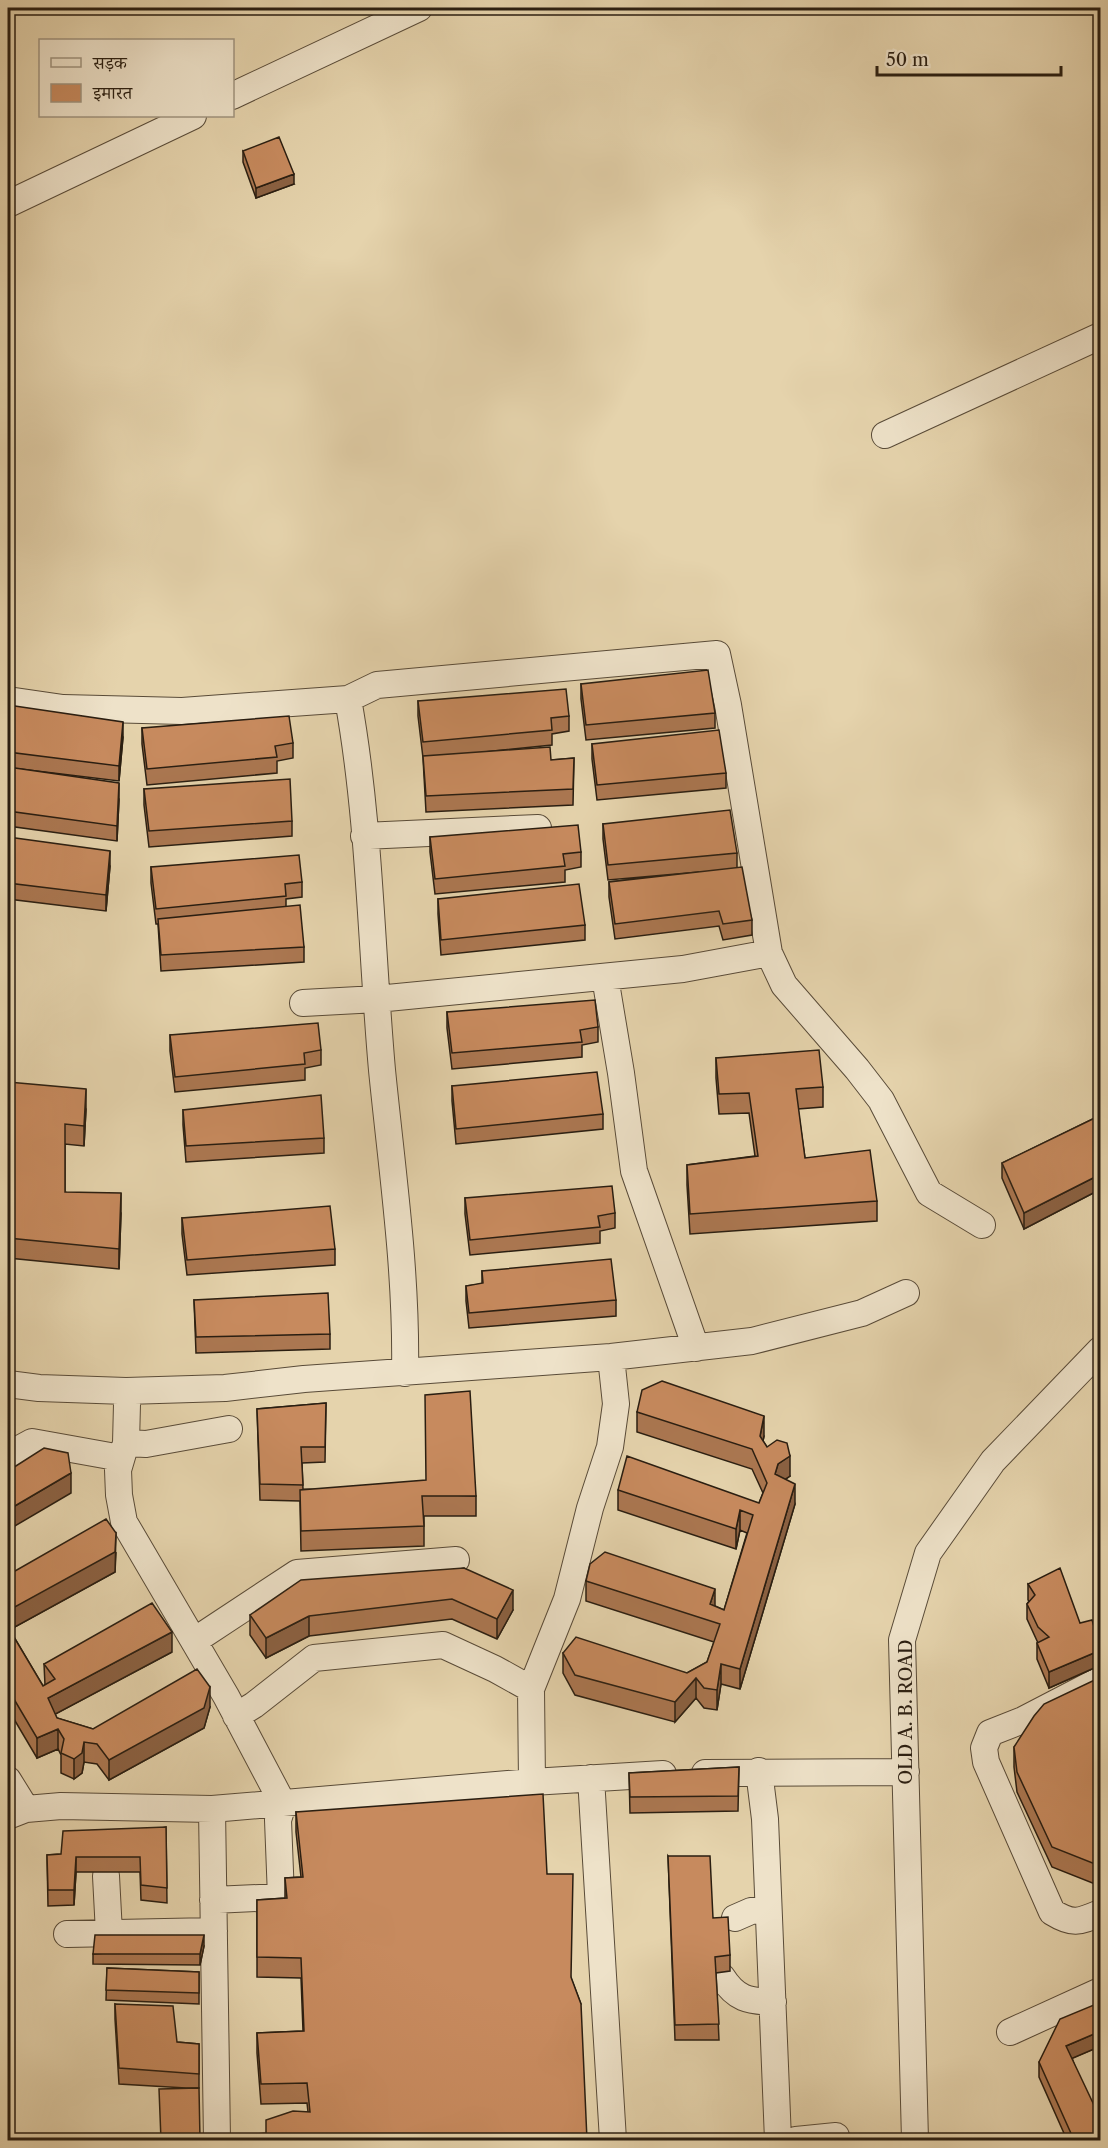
<svg xmlns="http://www.w3.org/2000/svg" width="1108" height="2148" viewBox="0 0 1108 2148" font-family="'Libre Caslon Text','Noto Serif Devanagari',serif">
	<rect width="100%" height="100%" fill="#e5d3ac"/>
	<filter id="stains"><feTurbulence type="fractalNoise" baseFrequency=".00333" numOctaves="4"/><feColorMatrix values="0 0 0 0 .2 0 0 0 0 .09 0 0 0 0 .02 0 0 0 .5 -.17"/></filter>
	<radialGradient id="worn" r=".72"><stop offset=".6" stop-color="#630" stop-opacity="0"/><stop offset="1" stop-color="#630" stop-opacity=".3"/></radialGradient>
	<g fill="none" stroke-linecap="round" stroke-linejoin="round">
		<defs>
			<path id="minor" d="M232 96 419 8
				M8 204 193 116
				M885 435 1100 336
				M348 699C370 821 371 947 382 1070 392 1171 407 1271 405 1373
				M8 700 63 708 182 711 348 699 377 685 717 654 728 705 769 953 784 985 857 1069 881 1100 929 1193 982 1225
				M364 836 538 828
				M605 977 621 1073 634 1171 696 1348
				M303 1003 377 999 683 969 769 953
				M8 1384 39 1388 126 1391 225 1388 304 1379 611 1357 752 1341 862 1313 906 1293
				M127 1404 126 1443 118 1470 119 1495 124 1522 226 1696 283 1804 278 1820 281 1897 213 1900
				M126 1443 146 1444 229 1429
				M8 1455 32 1442 121 1458
				M194 1641 297 1573 456 1560
				M1100 1680 1023 1720 990 1733 984 1748 986 1762 1052 1912C1073 1925 1079 1922 1100 1913
				M236 1716 254 1705 314 1658 443 1645 495 1669 531 1689
				M759 1771 765 1819 778 2140
				M705 1773 906 1772
				M591 1778 613 2140
				M8 1780 26 1809
				M532 1782 531 1689 567 1599 590 1508 610 1447 616 1404 611 1357
				M212 1809 217 2140
				M8 1816 26 1809 61 1806 212 1809 532 1782 663 1774
				M106 1876 109 1933
				M735 1918 751 1911 768 1908
				M67 1934 214 1931
				M722 1977C736 1999 748 2001 773 2002
				M1010 2032 1100 1991
				M796 2140 836 2136
				M915 2140 902 1640 928 1553 993 1461 1100 1350"/>
		</defs>
		<use href="#minor" stroke="#594b38" stroke-width="28"/>
		<use href="#minor" stroke="#eee2c9" stroke-width="26"/>
	</g>
	<path fill="#ab7751" stroke="#2a1e11" stroke-width="1.5" d="M243 151 294 184 256 198 243 162Z
		M581 684 715 713V728L586 740 581 699Z
		M418 701 569 716V731L552 734V745L484 752 551 760 574 758 573 805 426 812 423 758 418 716Z
		M8 705 123 737 119 781 20 769 119 799 117 841 8 826Z
		M142 728 293 743V758L277 761V773L147 785 142 744Z
		M592 744 726 773V788L597 800 592 759Z
		M144 789 292 821V836L149 847 144 805Z
		M603 824 737 853V867L752 920V935L723 940 719 926 615 939 609 897V882L699 872 608 880 603 839Z
		M8 837 110 866 106 911 8 899Z
		M430 837 581 852V867L565 870V882L435 894 430 852Z
		M151 867 302 882V897L286 899V906L304 947V962L161 971 158 924H156L151 883Z
		M438 899 585 925V940L441 955 438 914Z
		M447 1012 598 1027V1042L582 1045V1057L452 1069 447 1028Z
		M170 1035 321 1050V1065L305 1068V1080L175 1092 170 1051Z
		M716 1058 823 1087V1107L798 1109 805 1158 877 1201V1221L690 1234 687 1185V1165L755 1156 749 1113 719 1114 716 1078Z
		M8 1082 86 1109 84 1146 65 1144V1192L121 1213 119 1269 8 1258V1164L11 1136H8Z
		M452 1086 603 1114V1129L456 1144 452 1101Z
		M183 1110 324 1138V1153L186 1162 183 1125Z
		M1101 1115V1189L1024 1229 1002 1178V1163Z
		M465 1198 615 1213V1228L600 1231V1243L470 1255 465 1214Z
		M182 1218 335 1249V1265L187 1275 182 1234Z
		M482 1271 616 1300V1316L469 1328 466 1301V1286L482 1284Z
		M194 1300 330 1334V1349L196 1353Z
		M326 1403 325 1462 302 1463 303 1489 476 1496V1516H424V1546L301 1551 300 1501 260 1500 257 1409Z
		M637 1412 764 1436 763 1441 767 1447 790 1476 786 1479 795 1504 740 1689 721 1684 717 1710 704 1708 696 1698 675 1722 575 1695 563 1673V1653L687 1673 707 1662 714 1642 586 1601V1581L715 1606 724 1610 747 1533 740 1530 736 1549 618 1510V1490L759 1503 763 1493 752 1469 637 1432Z
		M116 1553 115 1572 13 1628 8 1617V1575Z
		M464 1568 513 1610 497 1639 452 1619 309 1636 266 1658 250 1635V1615Z
		M1028 1584 1080 1623 1101 1648V1665L1049 1688 1037 1659V1643H1038L1027 1619V1604L1029 1601 1028 1600Z
		M8 1627 43 1686 45 1685 44 1664 172 1652 55 1714 57 1718 93 1729 210 1707 204 1728 109 1780 97 1764 84 1762 82 1773 74 1779 61 1773V1755L58 1749 37 1758 8 1709Z
		M1101 1677V1883L1095 1884 1052 1867 1017 1792 1014 1767V1747Z
		M739 1767 738 1811 630 1813 629 1773Z
		M296 1812 547 1874 571 1978 581 2004 266 2133 308 2112 307 2103 261 2104 257 2053V2033L303 2031 301 1978 257 1977V1900L285 1898V1878L301 1877 296 1832Z
		M166 1827 167 1903 141 1900 140 1872H76L74 1905 48 1906 47 1855 61 1854Z
		M668 1856 713 1918 730 1955V1971L716 1973 719 2040H675Z
		M204 1946 200 1965 93 1964V1954Z
		M107 1968 199 1972V2004L106 2000Z
		M1101 2002V2046L1072 2058 1101 2140H1067L1039 2077V2062Z
		M115 2004 177 2042 199 2044V2088H186L119 2084 115 2019Z"/>
	<path fill="#8b6142" stroke="#2a1e11" stroke-width="1.5" d="M294 174V184L256 198V188Z
		M123 722V737L119 781V766Z
		M119 783V799L117 841V826Z
		M110 851V866L106 911V895Z
		M86 1089V1109L84 1146V1126Z
		M1101 1174V1189L1024 1229V1213Z
		M121 1193V1213L119 1269V1249Z
		M764 1416V1436L760 1456V1436Z
		M790 1456V1476L778 1484 775 1474 778 1464Z
		M71 1473V1493L8 1530V1510Z
		M795 1484V1504L740 1689V1669Z
		M740 1510V1530L736 1549V1529Z
		M116 1533 115 1572 13 1628V1608Z
		M715 1589V1609L710 1604Z
		M513 1590V1610L497 1639V1619Z
		M309 1616V1636L266 1658V1638Z
		M172 1632V1652L48 1718V1698Z
		M1101 1650V1665L1049 1688V1672Z
		M721 1664V1684L717 1710V1690Z
		M696 1678V1698L675 1722V1702Z
		M210 1687V1707L204 1728 109 1780V1760Z
		M58 1729V1749L37 1758V1738Z
		M84 1742V1762L82 1773 74 1779V1759Z
		M76 1857V1872L74 1905V1890Z
		M204 1935V1946L200 1965V1954Z
		M1101 2031V2046L1066 2061V2046Z"/>
	<path fill="#c78a5e" stroke="#2a1e11" stroke-width="1.5" d="M279 137 294 174 256 188 243 151Z
		M708 670 715 713 586 725 581 684Z
		M566 689 569 716 551 718 552 730 423 742 418 701Z
		M8 705 123 722 119 766 8 752Z
		M289 716 293 743 275 746 277 757 147 769 142 728Z
		M719 730 726 773 597 785 592 744Z
		M550 747 551 760 574 758 573 789 426 796 423 756Z
		M8 767 119 783 117 826 8 811Z
		M290 779 292 821 149 831 144 789Z
		M730 810 737 853 608 865 603 824Z
		M578 825 581 852 563 854 565 866 435 879 430 837Z
		M8 837 110 851 106 895 8 883Z
		M299 855 302 882 285 884 286 896 156 909 151 867Z
		M742 867 752 920 723 924 719 911 615 924 609 882Z
		M579 884 585 925 441 940 438 899Z
		M300 905 304 947 161 955 158 919Z
		M595 1000 598 1027 580 1030 582 1042 452 1053 447 1012Z
		M318 1023 321 1050 304 1053 305 1064 175 1077 170 1035Z
		M819 1050 823 1087 796 1089 805 1158 870 1150 877 1201 690 1214 687 1165 758 1156 749 1093 719 1094 716 1058Z
		M597 1072 603 1114 456 1129 452 1086Z
		M8 1082 86 1089 84 1126 65 1124V1192L121 1193 119 1249 8 1238V1164L13 1117 8 1116Z
		M321 1095 324 1138 186 1146 183 1110Z
		M1101 1115V1174L1024 1213 1002 1163Z
		M612 1186 615 1213 598 1216 600 1227 470 1240 465 1198Z
		M330 1206 335 1249 187 1260 182 1218Z
		M611 1259 616 1300 469 1313 466 1286 483 1283 482 1271Z
		M328 1293 330 1334 196 1337 194 1300Z
		M662 1381 764 1416 760 1436 767 1447 777 1440 787 1443 790 1456 778 1464 775 1474 795 1484 740 1669 721 1664 717 1690 704 1688 696 1678 675 1702 575 1675 563 1653 576 1637 687 1673 707 1662 720 1624 586 1581 590 1564 605 1552 715 1589 710 1604 724 1610 753 1515 740 1510 736 1529 618 1490 627 1456 759 1503 767 1483 752 1449 637 1412 642 1390Z
		M470 1391 476 1496H422L424 1526 301 1531 300 1490 426 1480 425 1395Z
		M326 1403 325 1447H301L303 1485 260 1484 257 1409Z
		M44 1448 68 1453 71 1473 8 1510V1471Z
		M106 1519 116 1533 115 1552 13 1608 8 1597V1575Z
		M464 1568 513 1590 497 1619 452 1599 309 1616 266 1638 250 1615 301 1580Z
		M1060 1568 1080 1623 1092 1620 1101 1650 1049 1672 1037 1643 1049 1637 1038 1627 1027 1604 1035 1595 1028 1584Z
		M152 1603 172 1632 48 1698 57 1718 93 1729 197 1669 210 1687 204 1708 109 1760 97 1744 84 1742 82 1753 74 1759 61 1753 64 1739 58 1729 37 1738 8 1689V1627L43 1686 55 1679 44 1664Z
		M1101 1677V1863L1095 1864 1052 1847 1017 1772 1014 1747 1034 1716 1044 1704Z
		M739 1767 738 1796 630 1797 629 1773Z
		M543 1794 547 1874H573L571 1977 581 2004 587 2140H245V2135L266 2133V2120L293 2111 310 2112 307 2083 261 2084 257 2033 304 2031 301 1958 257 1957V1900L287 1898 285 1878 303 1877 296 1812Z
		M166 1827 167 1888 141 1885 140 1857H76L74 1890H48L47 1855 61 1854 63 1831Z
		M668 1856H710L713 1918 728 1917 730 1955 715 1957 719 2024 675 2025Z
		M95 1935H204L200 1954H93Z
		M107 1968 199 1972V1993L106 1990Z
		M1101 2002V2031L1066 2046 1101 2120V2140H1074L1039 2062 1060 2019Z
		M115 2004 173 2006 177 2042 199 2044V2074L119 2068Z
		M199 2088 200 2140H161L159 2089Z"/>
	<g text-anchor="middle" dominant-baseline="central" stroke-width="4.5" stroke-linejoin="round" paint-order="stroke">
		<g font-size="18" fill="#2a1e11" stroke="#eee2c9">
			<text transform="translate(906 1712) rotate(-90)">OLD A. B. ROAD</text>
		</g>
	</g>
	<rect width="1108" height="2148" fill="none" stroke="#e5d3ac" stroke-width="30"/>
	<rect x="9" y="9" width="1090" height="2130" fill="none" stroke="#2a1e11" stroke-width="3"/>
	<rect x="15" y="15" width="1078" height="2118" fill="none" stroke="#2a1e11" stroke-width="1.5"/>
	<rect x="39" y="39" width="195" height="78" fill="#eee2c9" stroke="#a0947f" stroke-width="1.5"/>
	<rect x="51" y="58" width="30" height="9" fill="#eee2c9" stroke="#a0947f" stroke-width="1.5"/>
	<text x="93" y="69" font-size="18" fill="#2a1e11">सड़क</text>
	<rect x="51" y="84" width="30" height="18" fill="#c78a5e" stroke="#a0947f" stroke-width="1.5"/>
	<text x="93" y="99" font-size="18" fill="#2a1e11">इमारत</text>
	<path d="M877 66v9h184v-9" fill="none" stroke="#2a1e11" stroke-width="3"/>
	<text x="886" y="66" font-size="18" fill="#2a1e11" stroke="#eee2c9" stroke-width="4.5" paint-order="stroke">50 m</text>
	<rect width="100%" height="100%" filter="url(#stains)"/>
	<rect width="100%" height="100%" fill="url(#worn)"/>
</svg>
